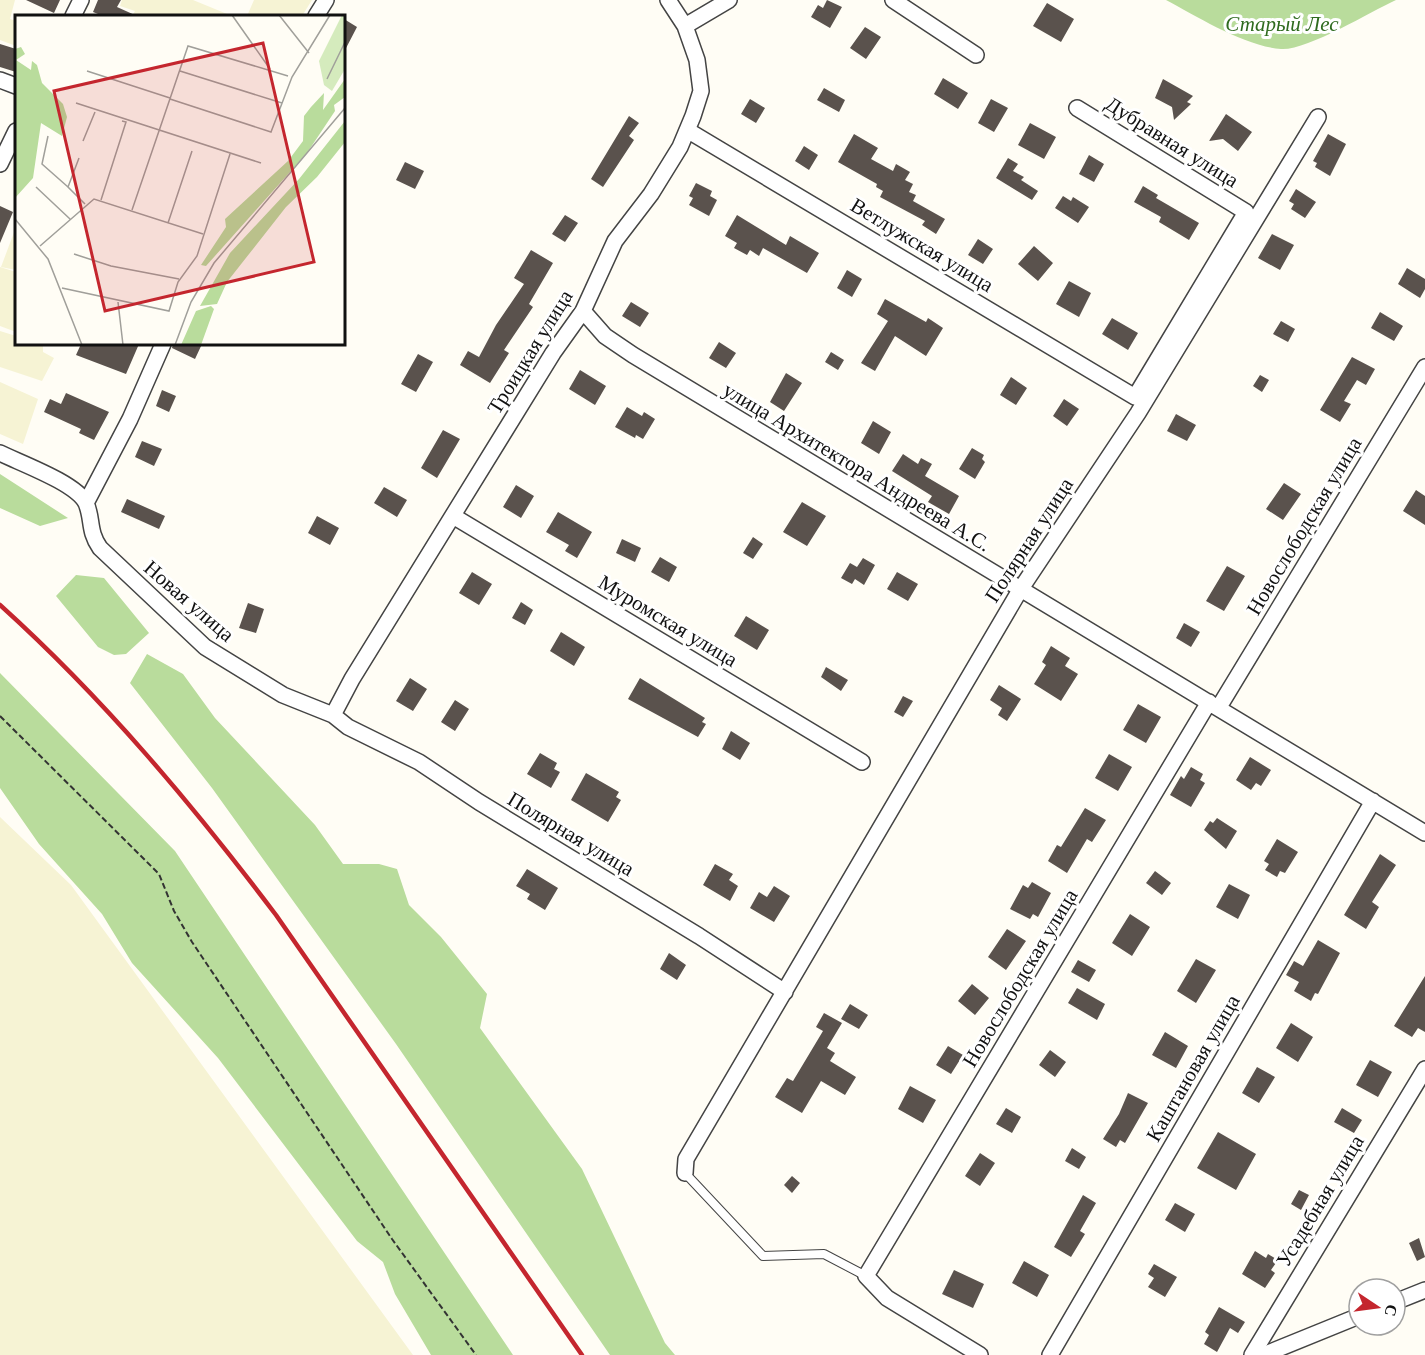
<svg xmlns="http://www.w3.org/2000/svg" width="1425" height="1355" viewBox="0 0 1425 1355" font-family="'Times New Roman',serif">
	<rect width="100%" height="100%" fill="#fffdf5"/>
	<path fill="#f6f3d4" d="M0 0H15L10 19 16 21V46L0 40Z
		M122 0H193L232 16H132L135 11 120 6Z
		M254 0H312L302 16H247Z
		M16 227V270L1 267Z
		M0 267 16 272V332L0 326Z
		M0 331 16 336V344L43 346V352L54 358 42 381 0 367Z
		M0 382 38 399 23 444 0 434Z
		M0 817 71 885 413 1355H0Z"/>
	<path fill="#b9dc9c" d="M1166 0H1396C1370 12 1306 51 1281 49 1244 46 1198 17 1166 0Z
		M0 474 68 518 40 526 0 508Z
		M76 575 104 578 149 633 126 654 114 655 98 647 56 596Z
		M147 654 183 674 215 718 315 825 343 864H379L397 869 409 905 441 937 487 994 480 1028 582 1169 665 1343 675 1355H610L396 1044 212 788 130 683Z
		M0 673 175 851 513 1355H431L395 1294 383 1262 357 1241 218 1058 132 963 102 914 39 844 0 788Z"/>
	<path fill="#5a524d" d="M26 0H60L54 13Z
		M98 0H121L117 7 137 16H103L93 12Z
		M827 0 842 7 830 28 811 17 818 5 823 8Z
		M1047 3 1074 19 1061 42 1033 26Z
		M344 19 357 27 344 52Z
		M865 27 881 37 866 59 850 48Z
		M0 44 16 49V72L0 67Z
		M943 78 968 93 958 109 934 94Z
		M1163 79 1193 96 1187 102 1191 104 1174 120 1172 107 1155 98Z
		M824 88 845 100 839 112 817 100Z
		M750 99 765 108 756 123 741 114Z
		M991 99 1008 108 994 132 978 123Z
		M1226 114 1252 132 1238 151 1223 139 1209 141Z
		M629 116 639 123 629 136 634 140 603 187 591 179Z
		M1030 123 1056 137 1044 159 1018 145Z
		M854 134 878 148 871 159 893 171 896 164 910 172 905 180 913 184 909 192 916 195 913 201 945 219 936 234 922 225 925 221 880 197 883 191 876 187 877 184 838 162Z
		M1328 134 1346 144 1330 176 1315 167 1317 163 1313 161Z
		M804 146 818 155 809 170 795 161Z
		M1089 155 1104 164 1094 182 1079 174Z
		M1008 158 1018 164 1013 171 1024 177 1021 180 1038 191 1032 200 996 178Z
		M405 162 424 171 415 189 396 180Z
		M696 183 712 191 710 196 717 200 709 216 689 205 693 198 689 196Z
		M1143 186 1158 195 1156 198 1199 223 1189 240 1159 222 1161 217 1134 202Z
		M1296 189 1316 202 1305 218 1291 209 1294 204 1289 201Z
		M1063 196 1071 201 1073 197 1089 207 1078 223 1055 208Z
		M0 206 13 212 0 243Z
		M565 215 578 223 565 242 552 234Z
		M737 215 786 245 790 236 819 253 807 273 763 248 759 256 750 250 747 255 734 248 737 243 725 236Z
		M1272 234 1294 245 1280 270 1258 258Z
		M978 239 993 249 983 264 968 255Z
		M1034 246 1053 263 1038 281 1018 264Z
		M531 250 553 263 529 304 533 307 504 350 509 353 490 383 460 365 468 351 479 357 496 325 524 284 514 278Z
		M1407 268 1425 279V289L1420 298 1398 284Z
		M847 270 862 279 852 297 837 288Z
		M1069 281 1091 293 1079 317 1056 304Z
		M885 299 926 322 928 318 943 328 926 356 895 336 875 371 861 363 888 321 877 314Z
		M631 302 649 313 640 327 622 316Z
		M1380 312 1403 326 1394 341 1371 328Z
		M1112 318 1138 333 1128 350 1102 334Z
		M1281 321 1295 329 1288 342 1273 334Z
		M719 342 736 353 726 368 709 358Z
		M81 344H139L126 374 76 355Z
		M173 344H202L195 359 172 348Z
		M831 352 844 360 838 370 825 362Z
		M418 354 433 362 416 392 401 384Z
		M1352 357 1375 369 1366 385 1357 380 1344 401 1351 404 1340 422 1320 410Z
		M580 370 606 386 595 405 569 389Z
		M786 373 802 383 784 411 770 402Z
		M1260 375 1269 380 1262 392 1253 386Z
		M1011 377 1027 388 1016 405 1000 395Z
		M162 390 176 396 169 412 156 406Z
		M66 393 109 412 94 440 79 433 81 429 44 412 50 399 61 404Z
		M1064 399 1079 409 1067 426 1053 416Z
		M627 407 642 416 644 412 655 419 643 439 636 435 635 438 615 427Z
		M1176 414 1196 425 1187 441 1167 431Z
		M873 421 891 432 879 454 861 443Z
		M443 430 460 439 437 478 421 468Z
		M142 441 162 449 154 466 135 457Z
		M972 448 984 455 982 459 985 462 975 479 959 469Z
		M903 454 918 464 921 458 932 464 925 476 959 496 949 514 928 502 932 496 892 471Z
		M1284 483 1301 494 1283 520 1266 509Z
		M516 485 534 496 521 518 503 507Z
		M384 487 407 500 397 517 374 503Z
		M1416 490 1425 496V525L1403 511Z
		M127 499 165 516 159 529 121 512Z
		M802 502 826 516 807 546 783 532Z
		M558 512 592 532 577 558 565 551 569 545 546 532Z
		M317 516 339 528 330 545 308 533Z
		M753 537 763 544 753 559 743 553Z
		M622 539 641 548 635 562 616 553Z
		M660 557 677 567 669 582 651 572Z
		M863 558 875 565 864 585 855 579 852 584 841 578 850 563 857 567Z
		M1227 566 1245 576 1224 611 1206 601Z
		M472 572 492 584 479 605 459 593Z
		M897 572 918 584 908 601 887 589Z
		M521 602 533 610 525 625 512 618Z
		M248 603 264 609 256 633 239 628Z
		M746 616 769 630 757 650 734 636Z
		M1184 623 1200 632 1191 647 1176 638Z
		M561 632 585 647 574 666 550 651Z
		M1051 646 1070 658 1065 666 1078 674 1061 701 1034 684 1046 665 1042 662Z
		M826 667 848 680 841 691 821 677Z
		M410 678 427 689 413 711 396 701Z
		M640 678 705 718 702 722 706 724 698 737 628 699Z
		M999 685 1021 699 1007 721 998 715 1002 708 990 700Z
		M903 696 913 701 903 717 894 712Z
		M455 700 469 709 455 731 441 722Z
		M1138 704 1161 717 1146 743 1123 730Z
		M731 731 750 743 740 760 722 749Z
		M540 753 557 763 554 769 560 772 551 788 527 774Z
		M1109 754 1132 767 1118 791 1095 778Z
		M1250 757 1271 770 1261 786 1256 783 1251 790 1236 780Z
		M1191 767 1203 774 1200 780 1205 783 1191 807 1170 795 1181 776 1184 779Z
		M586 773 619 792 616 797 621 800 608 822 571 800Z
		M1085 808 1106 820 1092 842 1087 839 1067 873 1048 861 1057 845 1061 847Z
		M1217 818 1237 831 1226 849 1204 830 1210 821 1213 823Z
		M1277 839 1298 852 1285 873 1280 871 1277 877 1265 870 1269 864 1264 861Z
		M1380 854 1396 865 1372 902 1379 907 1366 929 1344 915Z
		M715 864 733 874 729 880 738 886 730 901 703 885Z
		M527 869 558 888 545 910 527 899 530 894 516 886Z
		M1155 871 1171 883 1162 895 1146 883Z
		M1032 882 1051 893 1038 917 1033 914 1030 919 1010 909 1023 885 1028 888Z
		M1229 884 1250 895 1238 919 1216 907Z
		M774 886 790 896 774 922 750 908 759 892 767 897Z
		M1130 914 1150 927 1132 956 1112 943Z
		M1007 929 1026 941 1006 970 988 957Z
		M1318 940 1340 953 1318 994 1315 993 1311 1001 1294 991 1299 982 1286 975 1294 961 1303 966Z
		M669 953 686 965 677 980 660 969Z
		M1196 959 1216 970 1196 1003 1177 991Z
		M1078 960 1096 970 1089 982 1071 972Z
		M1425 976V1032L1418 1028 1412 1037 1394 1026Z
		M972 984 989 998 975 1015 958 1001Z
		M1077 988 1105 1004 1097 1020 1068 1003Z
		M850 1004 868 1015 859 1029 841 1019Z
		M824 1013 842 1023 827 1048 835 1053 830 1061 856 1077 845 1095 821 1081 802 1113 775 1097 787 1078 793 1081 823 1031 816 1027Z
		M1291 1023 1313 1037 1298 1062 1276 1048Z
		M1165 1032 1188 1046 1176 1068 1152 1055Z
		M948 1046 963 1055 951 1074 936 1065Z
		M1050 1050 1066 1062 1055 1077 1039 1065Z
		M1370 1060 1392 1072 1378 1097 1356 1085Z
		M1257 1067 1275 1077 1259 1103 1242 1093Z
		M910 1086 936 1100 923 1123 898 1109Z
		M1128 1093 1148 1103 1125 1143 1120 1140 1116 1147 1103 1139 1119 1114Z
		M1006 1108 1021 1117 1012 1133 996 1124Z
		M1342 1108 1362 1120 1354 1133 1334 1122Z
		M1218 1132 1256 1154 1236 1190 1197 1168Z
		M1072 1148 1086 1157 1079 1169 1065 1161Z
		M980 1153 995 1163 980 1186 965 1176Z
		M792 1176 800 1183 792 1193 784 1185Z
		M1299 1190 1309 1195 1301 1210 1291 1204Z
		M1083 1195 1096 1203 1080 1231 1085 1234 1071 1257 1054 1247Z
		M1175 1203 1195 1214 1185 1232 1165 1220Z
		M1419 1238 1425 1257 1417 1261 1409 1243Z
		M1255 1251 1266 1258 1268 1254 1278 1260 1271 1270 1275 1273 1265 1288 1242 1274Z
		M1024 1261 1049 1275 1037 1297 1012 1283Z
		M1154 1264 1177 1277 1165 1297 1148 1287 1154 1278 1148 1274Z
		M954 1270 984 1284 973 1308 942 1294Z
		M1219 1307 1245 1322 1238 1333 1230 1328 1217 1352 1204 1344 1209 1335 1205 1332Z"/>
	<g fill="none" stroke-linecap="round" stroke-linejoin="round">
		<defs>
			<path id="lane" d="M685 1173 763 1256 824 1254 866 1276"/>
			<path id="street" d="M893 0 976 55
				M73 16 81 0
				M316 16 326 0
				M685 26 729 0
				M0 80 16 86
				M687 130 1135 397 1246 212 1077 108
				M0 164 16 131
				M583 311 605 336 633 355C897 515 1162 673 1425 833
				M0 453C20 463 76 483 86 503 93 519 88 531 100 548L205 647 283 695 333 715 348 727 419 762 479 802 699 936 785 992
				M86 503 130 419 163 344
				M453 516 862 762
				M1219 707 1425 367
				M333 715 352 679 553 353 583 311 615 241 651 194 680 147 693 116 701 91 697 60 685 26 668 0
				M685 1173 686 1159 1020 590 1138 413 1318 117
				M1395 1302 1425 1290
				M980 1355 887 1298 866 1276 1209 702
				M1050 1355 1373 801
				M1252 1355 1425 1069
				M1263 1355 1359 1316"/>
		</defs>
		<use href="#lane" stroke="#444" stroke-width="10"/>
		<use href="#street" stroke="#444" stroke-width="18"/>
		<path stroke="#333" stroke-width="2" stroke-dasharray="6 3" stroke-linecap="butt" d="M0 716 159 874 174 911 192 942 392 1239 476 1355"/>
		<use href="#lane" stroke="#fff" stroke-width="8"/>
		<use href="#street" stroke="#fff" stroke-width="15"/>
		<path stroke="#c4262e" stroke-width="4.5" d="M0 605C104 699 192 804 276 915L582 1355"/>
	</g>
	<g text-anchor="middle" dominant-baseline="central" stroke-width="6" stroke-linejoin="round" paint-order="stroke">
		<g font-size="21" font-style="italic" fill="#2f6b1f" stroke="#fff">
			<text x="1282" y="24">Старый Лес</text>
		</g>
		<g font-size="21" fill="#111" stroke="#fff">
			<text transform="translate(1172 142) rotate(32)">Дубравная улица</text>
			<text transform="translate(922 245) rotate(31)">Ветлужская улица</text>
			<text transform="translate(530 352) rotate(-58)">Троицкая улица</text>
			<text transform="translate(857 467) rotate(31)">улица Архитектора Андреева А.С.</text>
			<text transform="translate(1304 526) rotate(-59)">Новослободская улица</text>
			<text transform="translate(1029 540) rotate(-57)">Полярная улица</text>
			<text transform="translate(189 601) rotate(41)">Новая улица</text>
			<text transform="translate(668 621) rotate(31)">Муромская улица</text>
			<text transform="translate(571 834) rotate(31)">Полярная улица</text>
			<text transform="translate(1020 978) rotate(-59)">Новослободская улица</text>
			<text transform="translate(1193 1068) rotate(-60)">Каштановая улица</text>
			<text transform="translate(1320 1201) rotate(-59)">Усадебная улица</text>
		</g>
	</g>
	<g transform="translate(15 15)">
		<rect width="330" height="330" fill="#fffdf5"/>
		<path d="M327 0H330V54L317 76 309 70 304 46Z" fill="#d5ebbd"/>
		<path d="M6 32 10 39 1 45 16 55 17 46 22 50 27 68 48 89 52 102 47 121 26 108 18 163 0 183V34ZM330 64V82L319 90 320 96 292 138 191 251 186 250 211 212 210 204 273 146 288 126 289 101 296 92 309 78 308 95ZM330 106V127L302 162 271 192 212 267 202 289 185 291 215 238 284 164ZM196 291 199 294 186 330H166L181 296Z" fill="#b9dc9c"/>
		<path fill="none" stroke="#a09f9a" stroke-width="1.5" d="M217 0 255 54M264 0 294 38M72 56 155 83M165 56 267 88M312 64 330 27M155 84 256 117 277 62 315 0M61 88 246 148M33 121 27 149 53 172M68 126 80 97M64 143 53 172 70 189M21 172 55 204M86 185 111 107 107 106M117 195 173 31 273 61M0 204 33 244 67 330M153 208 177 136M25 231 79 184 188 219M59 239 96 251 164 264M47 273 154 296 163 267 182 241 215 139M103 287 108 330M160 330 176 287 199 248 330 93"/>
		<path fill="#c4262e" fill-opacity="0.15" stroke="#c4262e" stroke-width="3" d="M248 28 299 247 90 296 39 76Z"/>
		<rect width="330" height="330" fill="none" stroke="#111" stroke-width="3"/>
	</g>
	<g transform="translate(1377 1307) rotate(103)"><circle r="28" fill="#ffffff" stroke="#a0a0a0" stroke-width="1.5"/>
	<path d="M0-4.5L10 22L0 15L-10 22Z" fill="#c4262e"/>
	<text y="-9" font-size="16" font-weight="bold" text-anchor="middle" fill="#111111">С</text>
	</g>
</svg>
